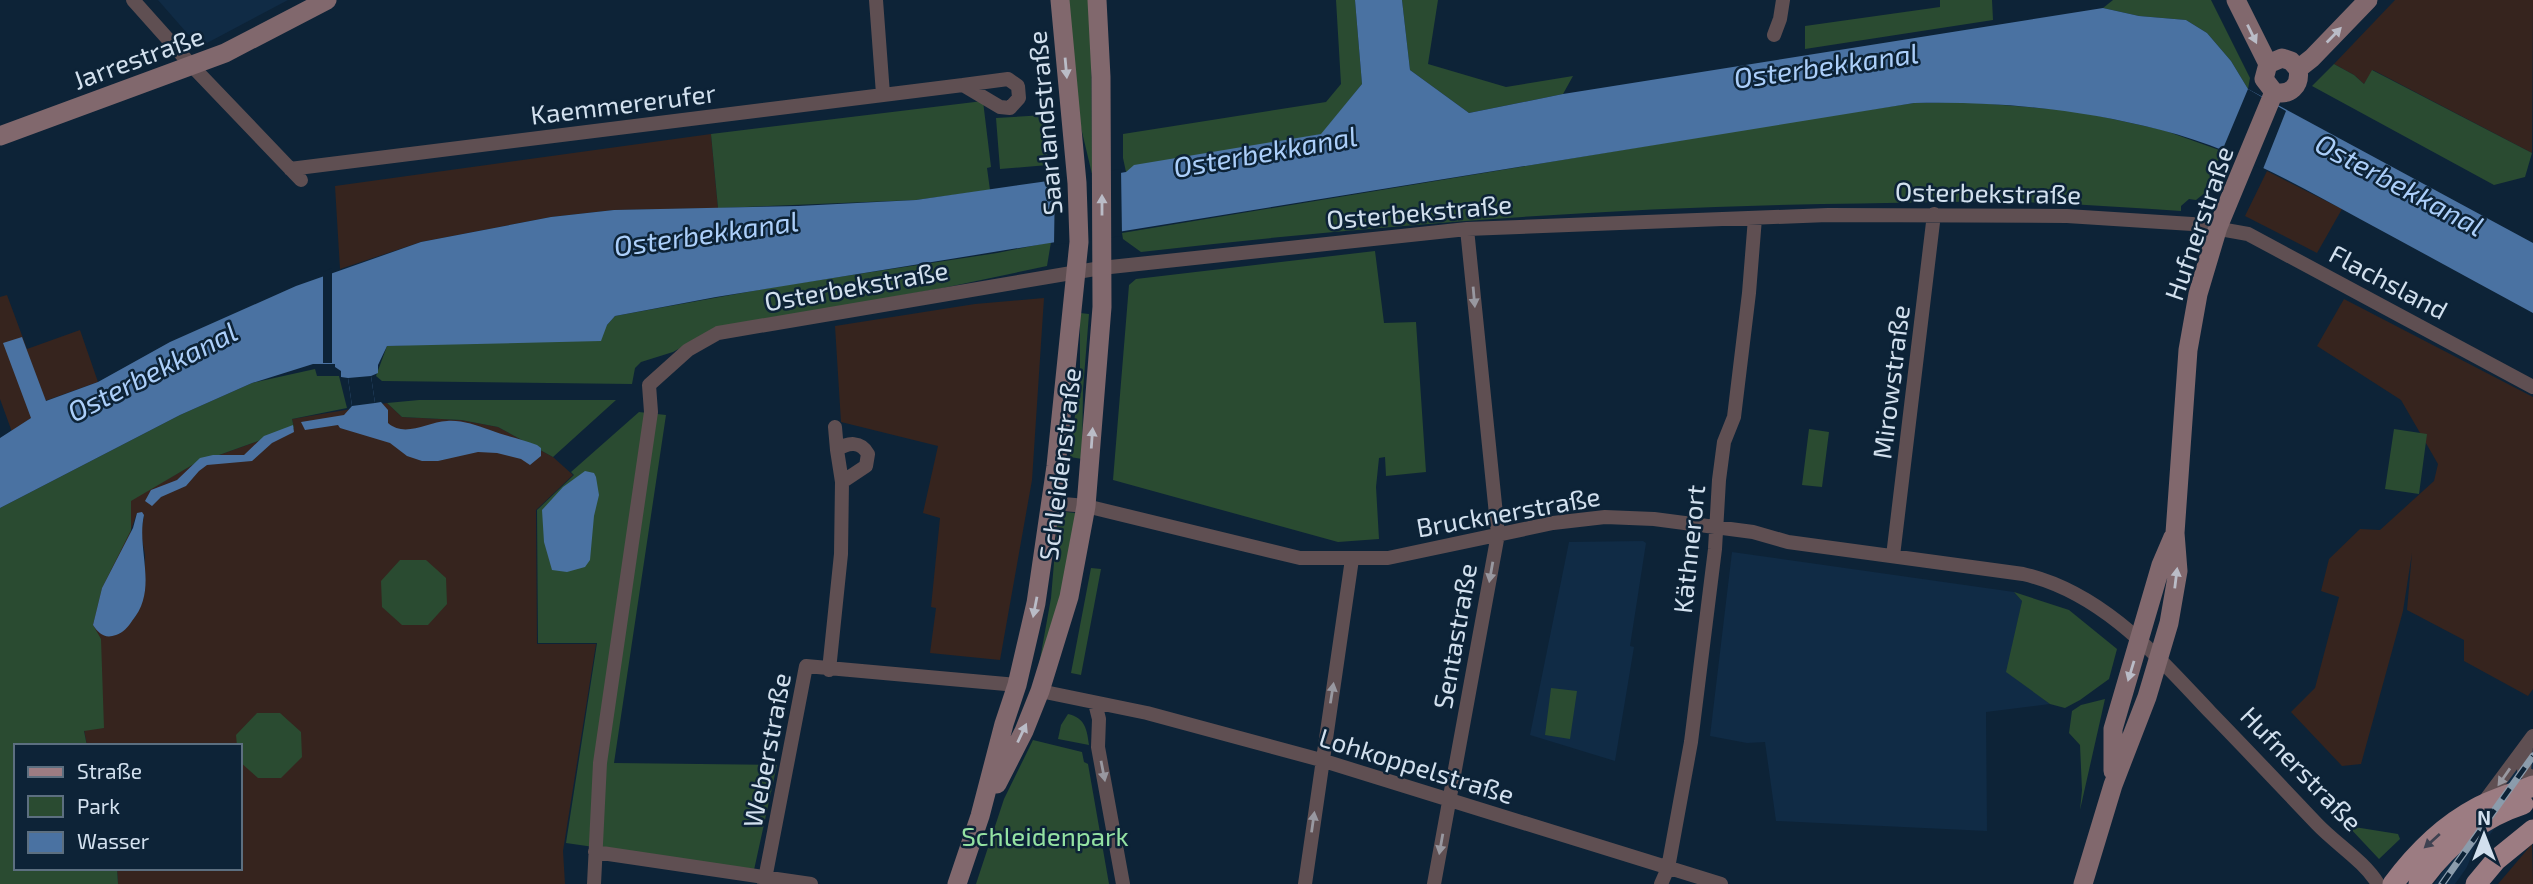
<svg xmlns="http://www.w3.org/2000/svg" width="2533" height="884" viewBox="0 0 2533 884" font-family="'Exo 2',sans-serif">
	<rect width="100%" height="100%" fill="#0d2337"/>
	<path fill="#36241e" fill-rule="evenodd" d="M2395 0H2533L2532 153 2373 70 2364 84 2354 75 2334 64Z
		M711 134 718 208 614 210 551 217 421 242 340 269 335 186Z
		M2267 171 2342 209 2317 253 2245 216Z
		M7 295 27 349 80 330 98 382 45 401 31 418 12 432 0 399V297Z
		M1044 298 1032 480 1000 660 930 653 936 608 931 607 940 518 923 513 938 446 841 422 835 326 975 304Z
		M2344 299 2533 397V689L2528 696 2464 661V640L2407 610 2412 553 2403 611 2361 764 2342 766 2291 712 2315 688 2339 597 2321 591 2329 559 2360 529 2380 530 2434 481 2438 464 2401 400 2317 346Z
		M387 403 402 417 461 420 498 427 553 457 573 475 536 510 537 644H596L563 851 565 884H118L117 868H240V746H87L84 730 88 574 131 500 194 464 294 428 292 419ZM137 513 144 515 141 533 145 555 144 594 135 617 119 634 131 530Z
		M2532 844 2533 884H2498Z"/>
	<path fill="#102b45" d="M158 0H288L207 43 193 40Z
		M1643 541 1646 543 1630 646 1634 647 1615 761 1530 735 1569 542Z
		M1732 552 2014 592 2022 601 2007 672 2050 704 1986 712 1987 831 1776 821 1765 742 1747 743 1710 736Z
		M2533 747V774L2455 884H2434Z"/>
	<path fill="#2a4b31" d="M1065 0H1091L1092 174 1073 94Z
		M1336 0H1355L1362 84 1322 134 1126 172 1123 158V134L1326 102 1341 84Z
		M1402 0H1438L1428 64 1506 87 1573 76 1563 94 1469 113 1410 70Z
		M1940 0H1992L1993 20 1805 49V26L1940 7Z
		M2113 0H2211L2250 78 2248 89 2231 61 2207 33 2186 20 2139 16 2103 8Z
		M2334 64 2354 75 2364 84 2372 70 2532 153 2525 177 2494 185 2312 86Z
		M983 101 991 167 987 168 990 190 916 200 718 208 711 134Z
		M1965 102 2076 111 2163 130 2222 151 2206 192 2196 200 2189 199 2181 206V211C2137 208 2093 205 2049 203 1973 200 1897 203 1822 204 1594 208 1368 226 1141 252L1123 239 1122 233 1821 117 1914 103Z
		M1045 115 1048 165 1000 169 996 118Z
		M1051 242 1047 266 943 288 715 329 673 352 641 362 635 368 632 384 382 381 376 376 387 346 465 342 607 325 615 316 786 285 997 253Z
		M1375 251 1384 323 1416 322 1426 472 1386 476 1385 457 1379 458 1376 487 1379 539 1338 542 1113 480 1129 285 1136 279Z
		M1080 313 1089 314 1083 390 1082 459 1070 457 1080 373Z
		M315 369 317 376H339L347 408 292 419 294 428 194 464 131 501V530L102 588 93 625 101 639 104 728 84 731 87 746H16V868H117L118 884H0V508L180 415 252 383Z
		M419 400H616L553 457 498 427 461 420 402 417 387 403Z
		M639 412 666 415 614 763 777 765 754 870 566 843 597 643H538L537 510 574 475 571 472Z
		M1809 429 1829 432 1822 487 1802 485Z
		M2394 429 2427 434 2419 494 2385 489Z
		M1066 512 1075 513 1076 525 1058 607 1039 665 1051 598 1058 516Z
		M400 560H426L446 578 447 604 428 625H402L382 607 381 581Z
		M1091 568 1101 569 1081 675 1071 673Z
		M2014 592 2069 610 2117 649 2109 679 2080 700 2065 708 2050 704 2006 672 2022 601Z
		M1551 688 1577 691 1570 739 1545 735Z
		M2105 699 2080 810 2082 790 2080 745 2069 733 2072 711 2081 705Z
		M257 713H280L301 732 302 757 281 778H258L240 762V746H237L236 735Z
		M1068 714C1085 718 1087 729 1089 745L1058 739 1061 725Z
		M1033 740 1082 752 1084 762 1088 764 1109 884H976L1004 799Z
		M2348 826 2398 834 2400 839 2379 859Z"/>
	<path fill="#4a72a2" d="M1355 0H1402L1410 70 1469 113 1563 94 2103 8 2139 16 2186 20 2207 33 2231 61 2248 89 2533 243V313C2475 282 2418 250 2360 219 2297 184 2232 148 2161 130 2080 109 1998 101 1914 103L716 297 615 316 607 325 601 341 387 346 378 365V373L371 376 375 403 381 402 388 410V423C405 438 427 422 447 421 462 420 475 425 490 430 505 436 522 439 537 445L541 448V456L530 465 521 459 497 453 478 452 438 461H422L407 456 390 443 340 428 338 425 305 430 301 422 344 415 352 406 348 378 341 377V371L335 367V364H313L252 383 180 415 0 508V438L31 418 3 343 22 337 46 401 98 382 170 342 296 286 421 242 551 217 614 210 798 206 916 200 1048 181 1061 183 1126 172 1134 165 1321 134 1362 84Z
		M293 425 294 432 272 443 252 461 207 465 199 471 186 486 161 497 152 506 145 501 151 490 177 480 200 458 213 455H244L264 436Z
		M585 471 594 473 596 477 599 495 594 516 590 560 585 567 567 572 552 570 544 542 542 510 563 487Z
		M142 512 144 515C136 550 159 589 132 621 128 627 123 633 116 635 105 639 99 634 93 625L102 588 133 528 137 513Z"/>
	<path fill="#0d2337" d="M2248 89 2286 111 2263 169 2222 151Z
		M1121 169 1122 236 1054 245 1055 179Z
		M332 268V363H323V272Z
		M371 376 375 403 352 406 348 378Z"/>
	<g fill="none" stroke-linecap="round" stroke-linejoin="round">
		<path stroke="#5f4f52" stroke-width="14" d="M133 0 191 65 301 180
			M876 0 883 94
			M1774 35 1780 19 1783 0
			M290 169 963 85 1000 107 1010 108 1019 98 1018 86 1008 79 963 85
			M835 427 837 450C848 442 861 441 868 454L866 466 842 482
			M1052 503 1086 506 1300 558H1388L1553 523 1605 517 1654 519 1753 532 1788 542 2023 574C2102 592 2157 656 2210 712 2246 749 2282 787 2317 824 2336 844 2364 861 2378 884
			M1893 556 1934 214
			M829 670 841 554 842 482 837 450
			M1040 691 1147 713 1321 760 1721 884
			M1095 703 1099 719 1098 747 1123 884
			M2526 746 2524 771 2533 779
			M2484 802 2533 736
			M595 852 811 884
			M594 884 600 763 651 412 649 385 688 350 718 333 1101 268 1467 229 1828 215 2067 216 2192 224 2248 234 2533 387
			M764 884 806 666 1017 685
			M1305 884 1352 559
			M1434 884 1498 534 1467 229
			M1661 884 1668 868 1691 742 1715 549 1719 480 1724 442 1734 417 1749 293 1755 218"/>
		<path stroke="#81686d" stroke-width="19" d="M2236 0 2268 64
			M2298 69 2312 58 2368 0
			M2274 92 2264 79 2268 64 2282 58 2291 61 2298 69
			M2274 92C2290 96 2301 86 2298 69
			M0 136 225 53 327 0
			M2113 771V729L2161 565 2173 537
			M997 784 1024 731 1040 691 1069 597 1086 506 1102 307 1101 77 1097 0
			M957 884 980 816 1004 724 1017 685 1036 603 1056 466 1079 242 1077 183 1060 0
			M2083 884 2113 785 2147 697 2169 623 2178 571 2175 533 2188 350 2198 294 2218 227 2274 92"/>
		<path stroke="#9c7c82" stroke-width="21" d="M2393 884C2416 853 2443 826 2477 808 2494 799 2515 793 2533 786
			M2419 884C2445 847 2480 818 2523 804
			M2476 884 2496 860 2533 830"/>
		<defs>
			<path id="rail" d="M2442 884 2533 756"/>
		</defs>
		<use href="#rail" stroke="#8b9cac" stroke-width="7"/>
		<use href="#rail" stroke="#0d2337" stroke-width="4.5" stroke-dasharray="13" stroke-linecap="butt"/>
	</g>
	<defs><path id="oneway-solid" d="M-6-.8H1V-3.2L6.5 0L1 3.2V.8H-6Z" transform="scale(1.75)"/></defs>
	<g fill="#babcc7">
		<use href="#oneway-solid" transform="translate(2252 34) rotate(64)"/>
		<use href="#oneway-solid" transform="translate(2334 35) rotate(-46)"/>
		<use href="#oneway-solid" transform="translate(1066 68) rotate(85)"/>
		<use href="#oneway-solid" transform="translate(1102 205) rotate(-90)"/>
		<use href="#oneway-solid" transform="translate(1092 438) rotate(-86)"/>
		<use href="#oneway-solid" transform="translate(2176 578) rotate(-83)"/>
		<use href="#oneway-solid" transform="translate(1035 607) rotate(101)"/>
		<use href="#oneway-solid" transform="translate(2131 671) rotate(107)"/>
		<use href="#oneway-solid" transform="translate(1022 733) rotate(-65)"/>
	</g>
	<g fill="#9898a0">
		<use href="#oneway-solid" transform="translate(1474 297) rotate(85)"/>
		<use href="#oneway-solid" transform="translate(1491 572) rotate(100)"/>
		<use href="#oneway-solid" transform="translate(1332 693) rotate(-81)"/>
		<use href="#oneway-solid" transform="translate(1103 771) rotate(79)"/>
		<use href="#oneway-solid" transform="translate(2504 777) rotate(125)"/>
		<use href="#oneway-solid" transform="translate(1313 822) rotate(-82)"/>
		<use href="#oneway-solid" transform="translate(1441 844) rotate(100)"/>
	</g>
	<use fill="#3f4251" href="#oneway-solid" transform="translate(2432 841) rotate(138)"/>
	<g text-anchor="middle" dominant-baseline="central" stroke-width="5" stroke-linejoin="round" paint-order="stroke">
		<g font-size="26" fill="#d2e0ee" stroke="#0d2337">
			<text transform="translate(138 57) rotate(-20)">Jarrestraße</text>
			<text transform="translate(623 103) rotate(-7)">Kaemmererufer</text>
			<text transform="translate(1044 123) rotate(-95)">Saarlandstraße</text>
			<text transform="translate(1988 192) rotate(1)">Osterbekstraße</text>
			<text transform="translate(1419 211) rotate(-5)">Osterbekstraße</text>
			<text transform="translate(2198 223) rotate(-71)">Hufnerstraße</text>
			<text transform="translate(2389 281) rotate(28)">Flachsland</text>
			<text transform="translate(856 285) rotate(-10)">Osterbekstraße</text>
			<text transform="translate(1890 382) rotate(-83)">Mirowstraße</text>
			<text transform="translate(1059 464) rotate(-83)">Schleidenstraße</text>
			<text transform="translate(1508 511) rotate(-10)">Brucknerstraße</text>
			<text transform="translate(1688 549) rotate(-84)">Käthnerort</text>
			<text transform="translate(1454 636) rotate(-80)">Sentastraße</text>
			<text transform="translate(766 750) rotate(-79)">Weberstraße</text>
			<text transform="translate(1417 765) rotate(17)">Lohkoppelstraße</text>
			<text transform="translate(2302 768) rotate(46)">Hufnerstraße</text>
		</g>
		<g font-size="26" fill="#94e2a2" stroke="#0d2337">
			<text x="1045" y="835">Schleidenpark</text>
		</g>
		<g font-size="28" font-style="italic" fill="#accffa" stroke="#0d2337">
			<text transform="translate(1826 65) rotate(-8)">Osterbekkanal</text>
			<text transform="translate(1265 151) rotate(-10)">Osterbekkanal</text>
			<text transform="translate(2400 184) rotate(28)">Osterbekkanal</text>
			<text transform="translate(706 233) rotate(-8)">Osterbekkanal</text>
			<text transform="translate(152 371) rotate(-27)">Osterbekkanal</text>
		</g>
	</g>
	<rect x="14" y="744" width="228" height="126" fill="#0d2337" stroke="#5c6f80" stroke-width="2"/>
	<rect x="28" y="767" width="35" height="10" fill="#9c7c82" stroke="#5c6f80" stroke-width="2"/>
	<text x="77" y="779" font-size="21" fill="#d2e0ee">Straße</text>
	<rect x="28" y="796" width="35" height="21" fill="#2a4b31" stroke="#5c6f80" stroke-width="2"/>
	<text x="77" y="814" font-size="21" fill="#d2e0ee">Park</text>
	<rect x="28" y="832" width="35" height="21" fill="#4a72a2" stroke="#5c6f80" stroke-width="2"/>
	<text x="77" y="849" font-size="21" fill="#d2e0ee">Wasser</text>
	<g transform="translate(2484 835)" stroke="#0d2337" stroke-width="5" paint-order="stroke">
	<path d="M0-5L12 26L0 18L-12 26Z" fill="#d2e0ee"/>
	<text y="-10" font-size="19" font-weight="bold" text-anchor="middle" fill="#d2e0ee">N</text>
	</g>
</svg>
